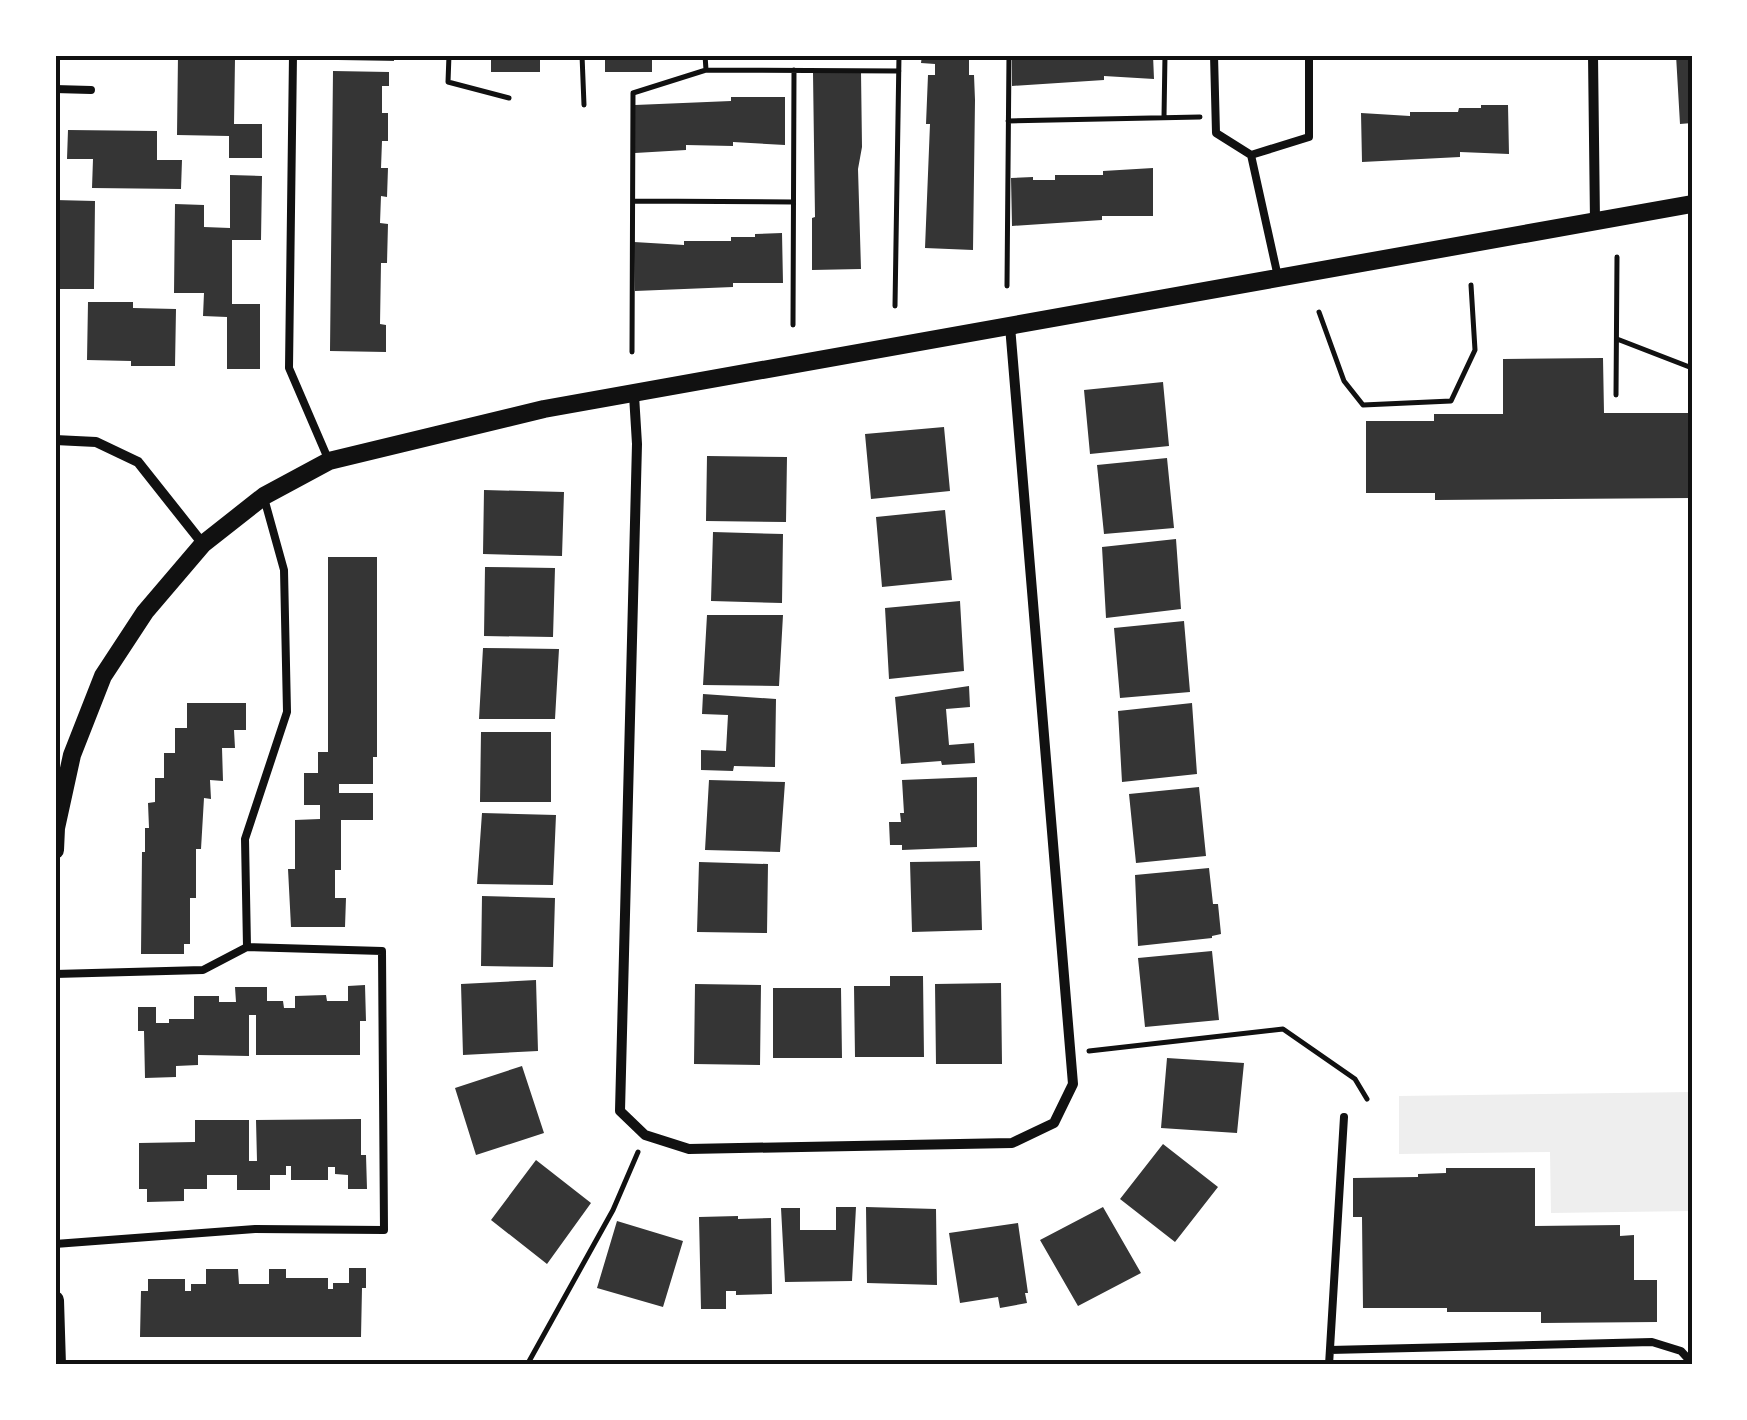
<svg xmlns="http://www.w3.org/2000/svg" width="1747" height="1420" viewBox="0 0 1747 1420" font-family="'Sofia Sans Condensed',sans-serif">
	<rect width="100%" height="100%" fill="#fff"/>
	<path fill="#eee" d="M1692 1092V1211L1551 1213 1550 1152 1399 1154V1096Z"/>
	<path fill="#353535" d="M178 55H264V59H235L234 124H262V158H229V136L177 135Z
		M339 55H394V61L338 60Z
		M491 55H540V72H491Z
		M605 55H652V72H605Z
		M922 55H969V75H974L975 100 973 250 925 248 930 124H926L928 75H935V64L921 63Z
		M1012 55H1153L1154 79 1104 76V80L1012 86Z
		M1676 55H1692V123L1680 124Z
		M333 71 389 72V86H382V113H388V141H382L381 168H388L387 197 381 196 380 223 388 224 387 263H381L380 324 386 325V352L330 351Z
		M861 72 862 147 858 169 861 269 812 270V218L815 217 813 73Z
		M731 97H785V145L733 142V146L686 145V150L635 153V105L731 101Z
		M1481 105H1508L1509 154 1460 152V157L1362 162 1361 113 1410 116V112H1458L1459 108H1481Z
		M68 130 157 131V160H182L181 189 92 188 93 159H67Z
		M1153 168V216H1102V220L1012 226 1011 178 1033 177V180H1055V175H1103V171Z
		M230 175 262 176 261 240H232V304H260V369H227V317L203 316 204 293H174L175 204 204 205V227L230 228Z
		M55 200 95 201 94 289H55Z
		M782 233 783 283H733V287L635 291 634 242 684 245V241H731V237H755V234Z
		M88 302H133V308L176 309 175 366H131V361L87 360Z
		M1603 358 1604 413H1692V498L1435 500V493H1366V421H1434V414H1503V359Z
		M1163 382 1169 446 1090 454 1084 390Z
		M944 427 950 491 871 499 865 434Z
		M707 456 787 457 786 522 706 521Z
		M1167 458 1174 528 1104 534 1097 465Z
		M484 490 564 492 562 556 483 554Z
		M945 510 952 580 882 587 876 517Z
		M713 532 783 534 782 603 711 601Z
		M1176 539 1181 609 1106 618 1102 547Z
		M328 557H377V757H373V784H339V793H373V820H341V870H335V898H346L345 927H291L288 869H295V820L320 819V805H304V773H318V752H328Z
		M485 567 555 568 553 637 484 636Z
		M960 601 964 671 889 679 885 608Z
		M707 615H783L779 686 703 685Z
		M1184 621 1190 692 1120 698 1114 628Z
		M483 648 559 649 555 719H479Z
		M969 686 970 707 946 709 949 745 974 743 975 763 942 765 941 761 901 764 895 697Z
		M703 694 776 699 775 767 734 766 733 771 701 770V750L726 751 728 715 702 714Z
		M187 703H246V730H234L235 748H222L223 781 210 780 211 799 204 798 201 849H196V898H190V944H184V954H141L142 852H145V828H149L148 803 155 802V778H164V753H175V728H187Z
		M1192 703 1197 774 1122 782 1118 711Z
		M481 732H551V802H480Z
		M977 777V847L902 850V845H890L889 822H901L900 813H904L902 780Z
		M709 780 785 782 780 852 705 850Z
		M1199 787 1206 856 1136 863 1129 794Z
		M482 813 556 815 553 885 477 884Z
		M980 861 982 930 912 932 910 862Z
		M699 862 768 864 767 933 697 932Z
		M1209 868 1213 904H1218L1221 934 1212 936V938L1138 946 1135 875Z
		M482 896 555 898 553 967 481 966Z
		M1212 951 1219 1020 1145 1027 1138 958Z
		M890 976H923L924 1057H855L854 986H890Z
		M536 980 538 1051 463 1055 461 984Z
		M1001 983 1002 1064H936L935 984Z
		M695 984 761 985 760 1065 694 1064Z
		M365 985 366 1021H360V1055H256V1015H249V1056L198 1055V1065L176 1066V1077L145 1078 144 1031H138V1007H156V1023H169V1019H194V996H219V1002H236L235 987H267V1001H283L284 1008H295V996L326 995 327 1001H348V986Z
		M773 988H841L842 1058H773Z
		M1167 1058 1244 1063 1237 1133 1161 1128Z
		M522 1066 544 1133 476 1155 455 1088Z
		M361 1119V1155H366L367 1189H348V1175L335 1174V1167H328V1180H291V1166H286V1175H270V1190H237V1175H207V1189H184V1201L147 1202V1189H139V1143L195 1142V1120H249V1161H257L256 1120Z
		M1163 1144 1218 1187 1175 1242 1120 1199Z
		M536 1160 591 1203 547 1264 491 1220Z
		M1446 1168H1535V1226L1620 1225V1236L1634 1235V1280H1657V1322L1541 1323V1312H1447V1308H1363L1362 1217H1353V1178L1418 1177V1174L1446 1173Z
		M836 1207H856L852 1281 785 1282 781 1208H800V1230H836Z
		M866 1207 936 1209 937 1285 867 1283Z
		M1103 1207 1141 1273 1078 1306 1040 1240Z
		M738 1216V1219L771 1218 772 1294 736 1295V1291H726V1309H701L699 1217Z
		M617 1221 683 1241 663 1307 597 1288Z
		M1018 1223 1028 1293H1025L1027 1303 1000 1308 998 1297 960 1303 949 1233Z
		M349 1268H366V1288H362L361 1337H140L141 1291H148V1279H185V1291H191V1284H206V1269H238L239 1284H269V1269H286V1278H328V1289H333V1283H349Z"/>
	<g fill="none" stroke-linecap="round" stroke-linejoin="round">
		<path stroke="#111" stroke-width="5" d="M449 55 448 82 509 98
			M582 55 584 105
			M705 55 706 70
			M1164 117 1165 55
			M1008 121 1200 117
			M633 201 793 202
			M1007 286 1009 55
			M895 306 899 55
			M1319 312 1344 381 1363 405 1451 401 1475 350 1471 285
			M793 325 794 70
			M1617 339 1692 368
			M632 352 633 93 706 70 899 71
			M1616 395 1617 257
			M1089 1051 1283 1029 1355 1079 1367 1099
			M527 1365 613 1210 638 1152"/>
		<path stroke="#111" stroke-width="8" d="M293 55 289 368 329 461
			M1214 55 1216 133 1251 155 1278 277
			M55 89 91 90
			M1251 155 1309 137V55
			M55 974 203 970 247 947
			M55 1244 255 1229 384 1230 382 951 247 947 245 839 287 712 284 570 264 498
			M1330 1350 1652 1342 1681 1351 1692 1363
			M1329 1365 1344 1117"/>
		<path stroke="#111" stroke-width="10" d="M1593 55 1595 222
			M634 395 637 444 620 1111 645 1135 689 1149 1012 1143 1054 1123 1073 1084 1010 326
			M55 440 96 442 138 462 203 544"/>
		<path stroke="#111" stroke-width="18" d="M55 850 56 828 72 755 103 676 145 612 203 544 264 496 329 461 544 409 1692 204
			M55 1300 57 1365"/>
	</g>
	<rect width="1747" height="1420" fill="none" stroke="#ffffff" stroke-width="115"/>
	<rect x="58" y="58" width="1632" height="1304" fill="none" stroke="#111" stroke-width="4"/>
</svg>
